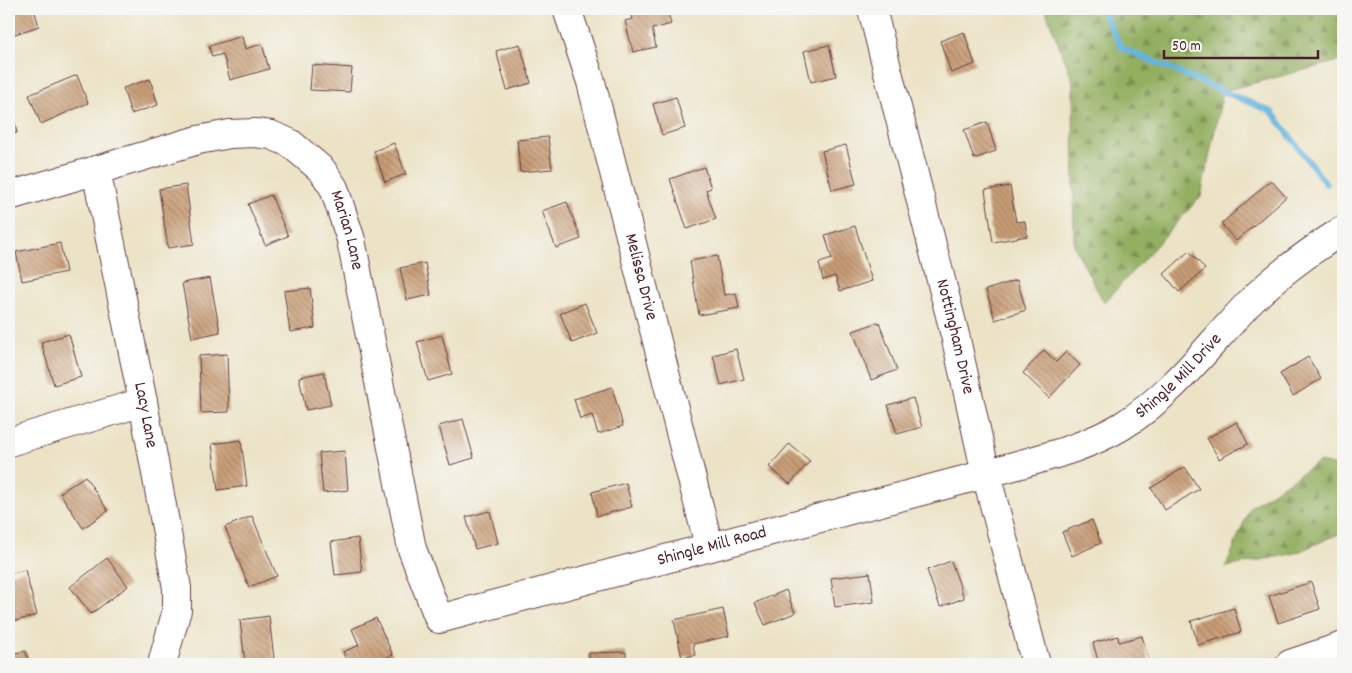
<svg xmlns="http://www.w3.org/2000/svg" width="1352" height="673" viewBox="0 0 1352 673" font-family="Dekko,sans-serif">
	<defs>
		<pattern id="forest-firs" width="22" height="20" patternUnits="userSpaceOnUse" patternTransform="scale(1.25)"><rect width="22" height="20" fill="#93af61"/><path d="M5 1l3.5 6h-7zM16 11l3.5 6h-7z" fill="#7a8e50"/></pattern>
		<pattern id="building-back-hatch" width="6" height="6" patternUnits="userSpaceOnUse" patternTransform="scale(1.25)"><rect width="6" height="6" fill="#c89d76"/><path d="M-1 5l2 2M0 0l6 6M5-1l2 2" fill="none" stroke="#a47f61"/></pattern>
	</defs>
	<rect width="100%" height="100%" fill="#f6f6f2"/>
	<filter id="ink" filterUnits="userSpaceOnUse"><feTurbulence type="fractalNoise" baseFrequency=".02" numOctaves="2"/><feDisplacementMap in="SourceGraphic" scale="10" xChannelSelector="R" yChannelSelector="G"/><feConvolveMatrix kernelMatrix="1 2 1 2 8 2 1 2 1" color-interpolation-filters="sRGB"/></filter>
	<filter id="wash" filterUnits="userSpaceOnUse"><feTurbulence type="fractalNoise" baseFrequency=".0096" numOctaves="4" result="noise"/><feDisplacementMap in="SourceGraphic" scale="20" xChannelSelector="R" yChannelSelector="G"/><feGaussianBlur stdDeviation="1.12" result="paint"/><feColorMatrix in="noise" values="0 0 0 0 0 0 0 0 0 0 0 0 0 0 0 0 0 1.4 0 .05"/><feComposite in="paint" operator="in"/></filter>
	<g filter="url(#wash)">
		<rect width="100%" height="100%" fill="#ece3c6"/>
		<path fill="url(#forest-firs)" stroke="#6e6746" d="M1045 9H1343V60L1223 91 1201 196 1104 303 1074 246 1073 81Z
			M1319 462 1343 467V532L1296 553 1226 567 1250 507Z"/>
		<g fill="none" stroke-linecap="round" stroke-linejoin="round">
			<path stroke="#62b3dd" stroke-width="6" d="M1101 9 1122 48 1272 112 1326 184"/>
		</g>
		<g id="blocks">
			<path fill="url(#building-back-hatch)" d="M34 9 39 26 9 36V10Z
				M630 9H667L671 24 652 29 656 47 633 52 625 21 633 19Z
				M964 32 975 64 951 73 940 41Z
				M242 36 245 49 262 44 269 69 230 80 223 54 212 57 209 46Z
				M520 44 531 83 507 90 496 51Z
				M829 45 836 76 811 82 804 51Z
				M312 65 352 68 350 92 310 90Z
				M77 75 88 103 41 124 29 95Z
				M150 79 158 105 131 114 123 88Z
				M676 97 685 128 662 135 653 104Z
				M11 106 17 133 9 135V107Z
				M987 122 996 151 974 159 964 130Z
				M548 137 552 169 520 172 517 140Z
				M394 143 406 174 385 182 374 151Z
				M846 145 856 184 832 190 822 151Z
				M704 167 711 188 706 190 716 219 687 229 670 179Z
				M1271 180 1286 197 1236 241 1221 224Z
				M186 185 194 244 168 248 159 189Z
				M1010 186 1016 222 1025 221 1027 236 993 242 985 190Z
				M271 195 288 236 265 245 248 204Z
				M567 202 581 239 556 248 542 211Z
				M855 226 872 281 840 291 835 276 823 280 819 263 832 259 825 235Z
				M60 243 66 272 22 281 16 252Z
				M1189 251 1205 269 1179 292 1164 274Z
				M717 256 724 295 736 293 739 308 699 315 690 261Z
				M425 263 431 295 407 300 400 268Z
				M210 278 220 332 192 338 182 283Z
				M1017 280 1026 310 995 320 986 290Z
				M310 288 315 328 290 332 284 291Z
				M585 303 597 333 572 343 560 313Z
				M879 322 897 370 871 380 853 331Z
				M69 334 81 377 54 385 41 342Z
				M442 335 452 374 428 381 417 342Z
				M736 349 744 379 721 385 713 355Z
				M1044 350 1056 362 1066 352 1080 365 1049 398 1023 373Z
				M227 354 229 412 201 413 199 356Z
				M1308 357 1321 379 1293 396 1280 374Z
				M324 372 331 405 306 410 299 377Z
				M612 387 623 426 598 434 592 415 580 419 574 399Z
				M913 398 922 427 897 434 888 405Z
				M463 419 474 458 450 465 439 426Z
				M1237 422 1248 444 1219 459 1207 438Z
				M241 440 247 486 218 490 212 444Z
				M789 444 810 461 790 484 769 467Z
				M345 451 348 490 323 493 319 453Z
				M1185 467 1199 489 1165 510 1151 488Z
				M85 476 108 511 83 528 60 493Z
				M626 483 632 507 597 516 592 492Z
				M490 511 498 543 475 549 466 517Z
				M252 516 277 576 249 587 225 527Z
				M1092 520 1101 543 1072 556 1062 532Z
				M358 538 362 572 335 575 331 542Z
				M107 558 128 586 91 614 70 587Z
				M951 561 964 598 940 607 927 570Z
				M25 570 37 615 12 622 9 611V574Z
				M870 573 874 602 835 607 831 578Z
				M1311 582 1320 609 1278 623 1269 596Z
				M786 590 795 613 765 625 755 603Z
				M1234 608 1241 632 1198 645 1191 621Z
				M723 609 729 636 693 644 695 655 682 658 674 620Z
				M269 616 274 659 245 662 240 620Z
				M376 618 393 655 372 664H348L343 652 359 645 352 629Z
				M1118 636 1119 642 1142 636 1150 664H1099L1093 643Z
				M26 651 29 664H9V654Z
				M626 652V664H589V653Z"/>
		</g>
	</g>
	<g filter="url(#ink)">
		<use href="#blocks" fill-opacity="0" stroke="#623c42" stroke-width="1"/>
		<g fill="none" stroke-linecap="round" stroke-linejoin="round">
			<defs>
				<g id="minor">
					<path id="s1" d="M567 9 591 82 709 546"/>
					<path id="s2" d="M872 9 955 335 986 474 1036 664"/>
					<path id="s3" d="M96 170 143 402 177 588V610L163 660"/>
					<path id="s4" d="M9 196 198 140 230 134 255 133 271 135 290 143 322 170 334 188 351 240 412 549 439 619 986 474C1032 460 1080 451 1122 426 1173 394 1209 345 1250 302 1278 274 1310 251 1343 230"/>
					<path d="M9 442 143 402"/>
					<path d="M1290 664 1343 646"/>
				</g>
			</defs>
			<use href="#minor" stroke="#623c42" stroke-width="30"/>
			<use href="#minor" stroke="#fff" stroke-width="28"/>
		</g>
	</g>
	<g text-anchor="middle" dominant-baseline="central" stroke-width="5" stroke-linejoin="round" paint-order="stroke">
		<g font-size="18" fill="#4a1f2b" stroke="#f6f6f2">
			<text stroke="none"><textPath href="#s4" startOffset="399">Marian Lane</textPath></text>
			<text stroke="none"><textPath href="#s1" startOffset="278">Melissa Drive</textPath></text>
			<text stroke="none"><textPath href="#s2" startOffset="338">Nottingham Drive</textPath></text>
			<text stroke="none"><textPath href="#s4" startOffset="1586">Shingle Mill Drive</textPath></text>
			<text stroke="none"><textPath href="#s3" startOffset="250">Lacy Lane</textPath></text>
			<text stroke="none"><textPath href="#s4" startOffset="1082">Shingle Mill Road</textPath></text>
		</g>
	</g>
	<rect width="1352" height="673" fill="none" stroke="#f6f6f2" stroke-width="30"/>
	<path d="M1164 50v8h154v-8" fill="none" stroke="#4a1f2b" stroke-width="2.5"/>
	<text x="1172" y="50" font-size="15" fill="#4a1f2b" stroke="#f6f6f2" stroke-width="4" paint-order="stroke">50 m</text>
</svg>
